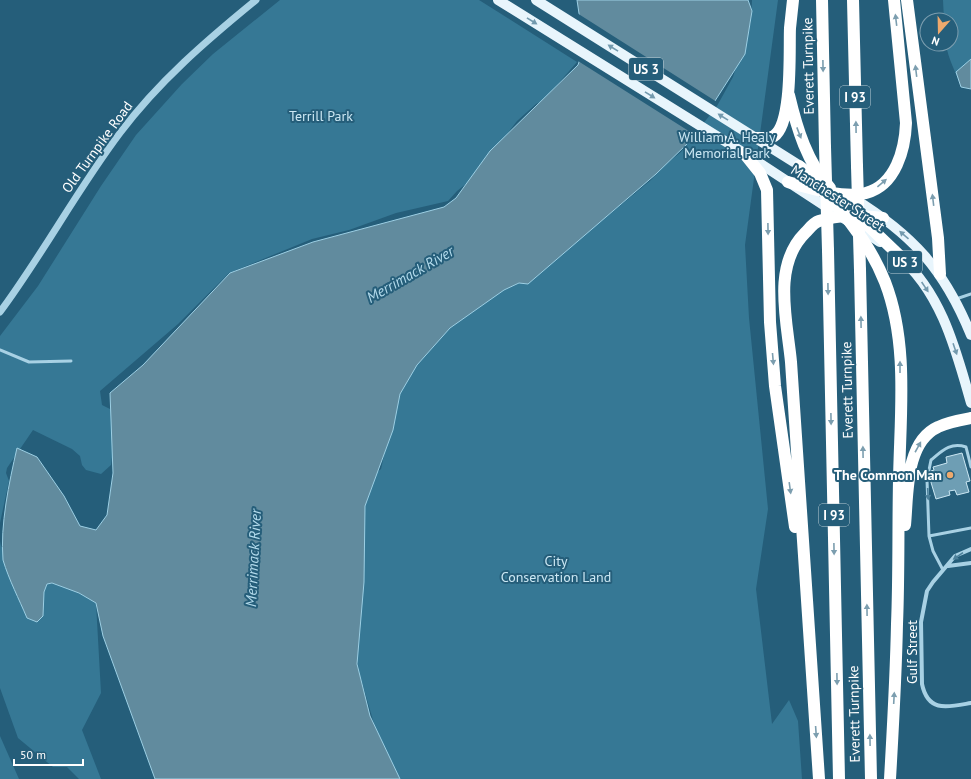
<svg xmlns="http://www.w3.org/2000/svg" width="971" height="779" viewBox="0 0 971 779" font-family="'PT Sans',sans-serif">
	<rect width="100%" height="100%" fill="#255e7a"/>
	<path fill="#367895" d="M280 0H479L577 62 544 100 536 104 517 121 494 151 486 156 476 176 457 191 448 201 396 213 349 230 312 239 229 273 178 324 100 391 102 405 116 412 115 436 111 465 101 474 86 470 82 465 80 456 72 449 33 430 7 468 6 473 9 481 0 523V336L38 286 101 186 136 135 182 84 213 54Z
		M752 0H778L745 245 749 318 768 509 756 589 772 724 789 700 798 721 802 779H393L377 734 359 672 354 634 352 566 370 478 381 469 396 400 424 341 484 298 516 285 541 271 651 180 666 164 681 152 717 106 733 77 751 22Z
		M943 0H971V89L961 87C956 72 948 59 946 44H951V20H944Z
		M0 541 1 546 43 616 44 592 47 584C60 581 84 596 96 603L101 693 82 730 101 779H79L67 767H53L18 738 0 688Z
		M0 736 19 779H0Z"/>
	<path fill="#618b9e" stroke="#9ccfe4" d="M577 0H748L752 11 745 54 688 143 656 174 528 284 519 283 504 290 450 328 417 365 400 394 393 430 365 506 364 582 357 664 370 716 400 779H155L103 636 96 603 79 593 52 583 47 584 44 592 43 616 37 622 27 618C19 599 9 580 3 560 0 525 9 483 17 448L37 457 64 496 80 526 96 530 107 515 113 473 110 393 143 365 230 273 313 242 444 207 456 198 490 151 578 65 584 47Z
		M971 59V89L961 87 956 72Z"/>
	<path fill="#255e7a" d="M577 13 717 102 695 135 578 61 582 47Z"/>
	<path fill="#6e9eb4" stroke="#cbe7f3" d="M962 453 970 481 966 482 969 492 957 495 955 490 949 491 950 495 936 499 930 479 933 478 931 471 934 470 933 467 947 463 946 457Z"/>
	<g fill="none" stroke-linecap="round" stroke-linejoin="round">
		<path stroke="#a8d1e4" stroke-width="3" d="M956 299 971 294
			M0 350 29 362 71 361
			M929 536 971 528
			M943 570 933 551 929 536 927 480 931 460C942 451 950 442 966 447L971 467"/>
		<path stroke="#a8d1e4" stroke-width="4" d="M971 549 955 556 933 582 927 591 921 622 922 684C928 713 948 707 971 703
			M948 566 971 563"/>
		<path stroke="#a8d1e4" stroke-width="7" d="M0 312C43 254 77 190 120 133 158 82 207 40 256 0"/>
		<path stroke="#e8f5fc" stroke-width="10" d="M498 0 744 153 880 242
			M536 0 805 169
			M853 198C913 235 944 269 971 335
			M896 254C941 290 956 350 971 403"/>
		<path stroke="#fff" stroke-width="12" d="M822 0 825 147
			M853 0 857 166
			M907 0 938 238 940 274
			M789 95C797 129 807 162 830 188
			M756 138C762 138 769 139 774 136 793 123 789 49 790 28 791 18 792 9 793 0
			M744 153 760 173 767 190 770 322 775 386 795 527
			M799 166C834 202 866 234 885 282 909 344 900 415 899 481 898 528 899 576 897 624 896 675 893 727 890 779
			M788 182C809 188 845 199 866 193 896 185 905 149 906 123L894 0
			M857 215 902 258
			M828 250 839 779
			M860 270 871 779
			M905 525C908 494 905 442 938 427 948 422 960 420 971 418
			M819 779 791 362C787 320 772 266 805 233 810 228 813 223 819 221 840 214 862 216 883 218"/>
		<path stroke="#fff" stroke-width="12" d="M825 147 828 250
			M857 166 860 270"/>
	</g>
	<defs><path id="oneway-solid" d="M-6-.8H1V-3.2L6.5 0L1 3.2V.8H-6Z"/></defs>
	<g fill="#7c9eaf">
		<use href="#oneway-solid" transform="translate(896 20) rotate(-97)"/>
		<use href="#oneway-solid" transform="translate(823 66) rotate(89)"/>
		<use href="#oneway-solid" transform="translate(916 71) rotate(-97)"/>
		<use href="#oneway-solid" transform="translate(856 127) rotate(-91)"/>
		<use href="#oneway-solid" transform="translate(799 133) rotate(69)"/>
		<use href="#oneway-solid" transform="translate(882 183) rotate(-40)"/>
		<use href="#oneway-solid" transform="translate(933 200) rotate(-97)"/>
		<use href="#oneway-solid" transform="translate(768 229) rotate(89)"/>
		<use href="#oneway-solid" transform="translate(828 289) rotate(89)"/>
		<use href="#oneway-solid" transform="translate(861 322) rotate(-91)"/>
		<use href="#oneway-solid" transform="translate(773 359) rotate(85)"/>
		<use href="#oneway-solid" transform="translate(900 367) rotate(-90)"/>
		<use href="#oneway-solid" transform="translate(831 419) rotate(89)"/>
		<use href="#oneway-solid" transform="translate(918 447) rotate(-61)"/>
		<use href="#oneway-solid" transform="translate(863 452) rotate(-91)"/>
		<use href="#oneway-solid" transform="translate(790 488) rotate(82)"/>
		<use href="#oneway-solid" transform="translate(834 549) rotate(89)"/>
		<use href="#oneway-solid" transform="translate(867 610) rotate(-91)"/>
		<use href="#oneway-solid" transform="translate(837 679) rotate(89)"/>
		<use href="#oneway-solid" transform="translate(894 698) rotate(-87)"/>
		<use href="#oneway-solid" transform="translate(816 732) rotate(86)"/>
		<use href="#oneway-solid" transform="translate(870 740) rotate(-91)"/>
	</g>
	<g fill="#739aae">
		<use href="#oneway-solid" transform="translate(532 21) rotate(32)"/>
		<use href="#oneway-solid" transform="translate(613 48) rotate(-148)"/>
		<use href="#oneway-solid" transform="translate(650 95) rotate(32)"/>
		<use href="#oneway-solid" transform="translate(723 117) rotate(-148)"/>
		<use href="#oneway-solid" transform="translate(904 235) rotate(-139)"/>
		<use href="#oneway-solid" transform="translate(925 287) rotate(56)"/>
		<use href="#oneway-solid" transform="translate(955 349) rotate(71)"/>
	</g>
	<g fill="#4c809a">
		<use href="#oneway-solid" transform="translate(928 494) rotate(87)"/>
		<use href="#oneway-solid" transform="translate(958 556) rotate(146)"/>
	</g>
	<circle fill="#eda96d" stroke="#255e7a" stroke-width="1.5" cx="950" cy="475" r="4"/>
	<g text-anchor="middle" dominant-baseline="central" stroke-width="4" stroke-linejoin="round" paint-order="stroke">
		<g fill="#255e7a" stroke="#becfd7" stroke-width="1">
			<rect x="629" y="58" width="34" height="22" rx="3"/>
			<rect x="840" y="86" width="30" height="22" rx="3"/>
			<rect x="888" y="251" width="34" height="22" rx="3"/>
			<rect x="819" y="504" width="30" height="22" rx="3"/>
		</g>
		<g font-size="13" font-weight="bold" fill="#fff">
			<text x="646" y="69">US 3</text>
			<text x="855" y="97">I 93</text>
			<text x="905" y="262">US 3</text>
			<text x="834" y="515">I 93</text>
		</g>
		<g font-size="14" fill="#fff" stroke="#255e7a">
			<text transform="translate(808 66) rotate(-91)">Everett Turnpike</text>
			<text transform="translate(97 147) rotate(-54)">Old Turnpike Road</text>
			<text transform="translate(838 198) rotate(33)">Manchester Street</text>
			<text transform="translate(847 390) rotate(-91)">Everett Turnpike</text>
			<text transform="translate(912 652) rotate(-90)">Gulf Street</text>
			<text transform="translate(854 714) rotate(-91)">Everett Turnpike</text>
		</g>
		<g font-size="14" fill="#cbe7f3" stroke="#255e7a">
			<text x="321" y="116">Terrill Park</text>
			<text x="727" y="137">William A. Healy<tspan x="727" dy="16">Memorial Park</tspan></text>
			<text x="556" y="561">City<tspan x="556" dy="16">Conservation Land</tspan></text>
		</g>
		<g font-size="14" font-weight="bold" fill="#fff" stroke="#255e7a" text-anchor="end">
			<text x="942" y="475">The Common Man</text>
		</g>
		<g font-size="15" font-style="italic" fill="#b3dbec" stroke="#255e7a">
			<text transform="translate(410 274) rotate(-30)">Merrimack River</text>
			<text transform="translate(253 558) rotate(-87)">Merrimack River</text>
		</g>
	</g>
	<g transform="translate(939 32) rotate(200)"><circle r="19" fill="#255e7a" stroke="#7c9eaf"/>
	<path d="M0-3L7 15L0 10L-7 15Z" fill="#eda96d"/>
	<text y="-6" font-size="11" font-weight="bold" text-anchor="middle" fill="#ffffff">N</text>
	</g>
	<path d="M14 759v6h69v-6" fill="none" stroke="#ffffff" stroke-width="2"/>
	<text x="20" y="759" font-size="12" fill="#ffffff" stroke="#255e7a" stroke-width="3" paint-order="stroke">50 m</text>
</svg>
